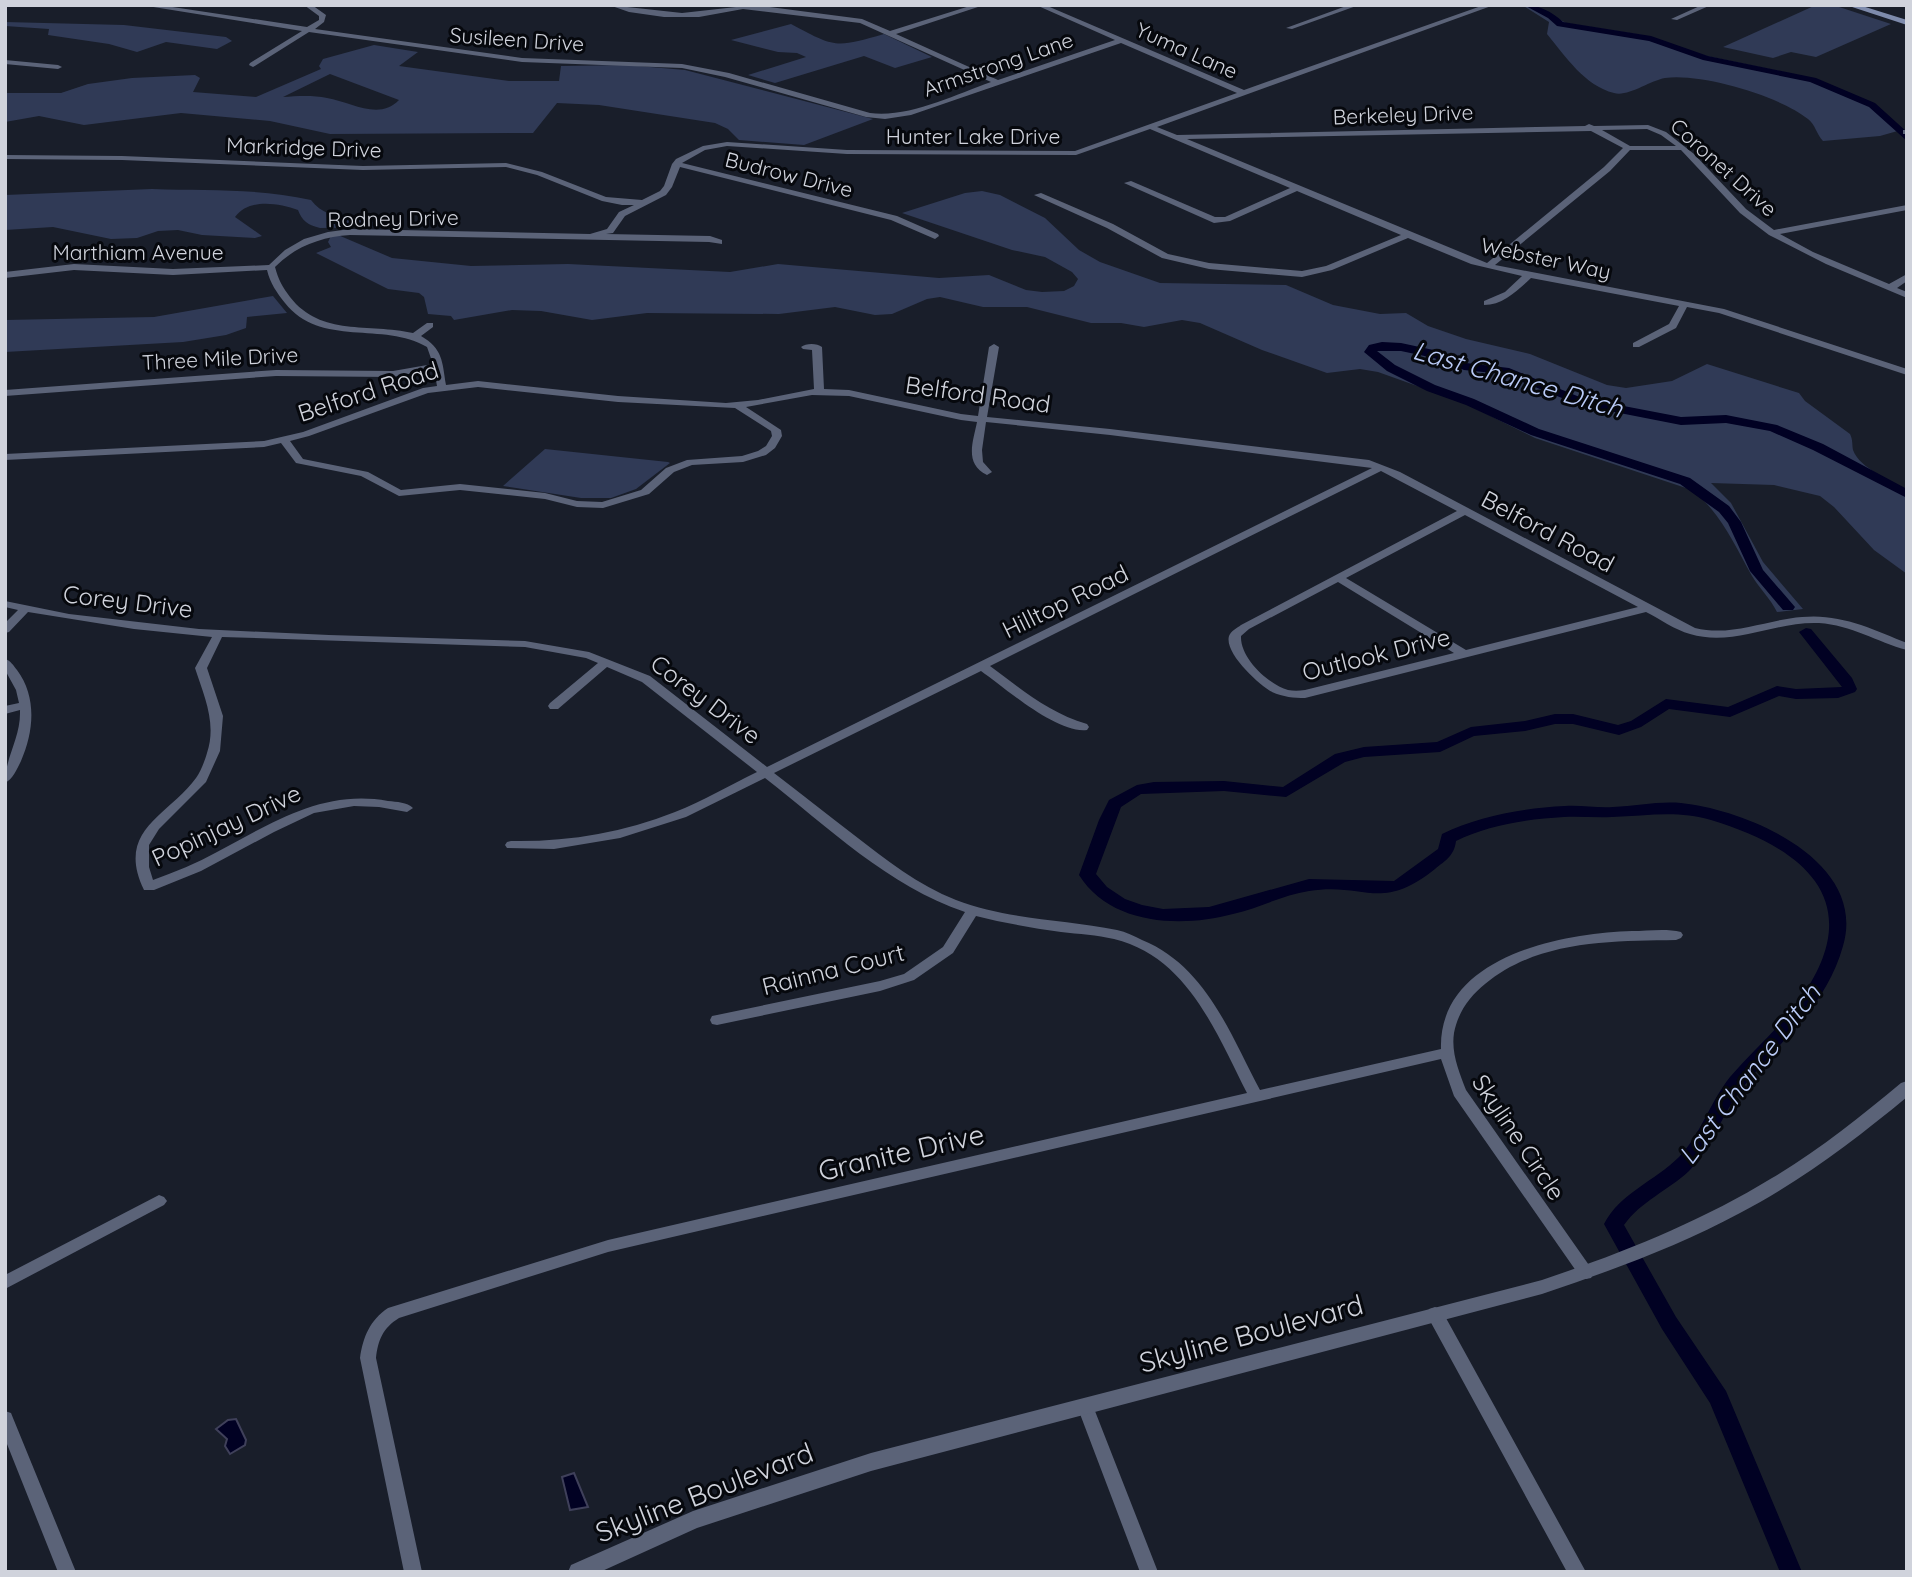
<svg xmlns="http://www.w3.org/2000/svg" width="1912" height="1577" viewBox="0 0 1912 1577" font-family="Quicksand,sans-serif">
	<rect width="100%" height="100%" fill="#191e2a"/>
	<path fill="#303a56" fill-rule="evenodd" d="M1522 5H1531L1566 23 1642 35 1707 56 1817 79 1874 104 1901 130 1880 136 1823 141C1817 135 1815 124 1808 119 1779 96 1702 73 1665 78 1649 81 1628 97 1614 93 1585 86 1565 56 1547 34L1549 22Z
		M1816 5H1833L1891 24 1816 57 1791 52 1773 58 1723 47Z
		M5 22 124 25 226 37 232 41 217 49 166 42 137 52 109 44 48 35 49 29 5 26Z
		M791 24C836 48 835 48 884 34L932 57 895 68 864 56 775 83 748 75 806 57 797 53 778 52 731 40Z
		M374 45 418 52 399 66 509 81H559L561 66 627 65 685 70 873 119 804 145 739 140 728 129 715 123 599 105 557 103 533 133 330 134 270 121 181 113 84 125 39 116 5 122V93H61L88 84 132 78 195 75 200 78 193 92 256 97 321 69 319 66 323 59ZM330 74 399 100C379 121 351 102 327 98 313 95 297 96 283 97Z
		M152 189C206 191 258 188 311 200 331 226 365 215 392 227L320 228C308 225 302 221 298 210 278 203 249 198 235 217L262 236 255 238 202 235 178 230 158 231 137 238 111 239 53 227 5 230V195Z
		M982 191 1000 195 1045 218 1079 250 1100 262 1160 283 1286 285 1333 305 1380 314 1406 313 1428 326 1466 339 1530 354 1607 385 1626 388 1672 381 1707 364 1799 393 1805 401 1850 434C1853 440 1852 445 1853 450 1860 469 1891 480 1907 490V574L1874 550 1834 507 1820 496 1774 485 1711 483 1731 503 1763 562 1803 609 1777 612C1770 598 1760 589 1752 576 1734 544 1721 513 1692 490L1535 438 1462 402 1378 372 1360 369 1327 373 1262 350 1200 323 1182 320 1144 327 1121 323H1091L1027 307H983L940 297 927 299 892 314 875 315 835 307 779 314 647 313 592 320 541 311 512 310 454 320 451 316 428 314 424 297 419 293 388 289 316 253 331 247 328 242 331 236 338 235 392 258 471 266 568 264 730 272 778 264 939 278 989 275 1026 290 1042 292 1064 291 1074 286 1078 279 1072 272 1045 257 1012 250 902 213 965 193Z
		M273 296 287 313 247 317 246 328 226 335 183 342 5 352V320L154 317Z
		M545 449 668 462 670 463 636 489 611 498H581L503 486Z"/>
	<path fill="#010123" stroke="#3f405a" stroke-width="2" d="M236 1419 246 1440 245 1445 230 1454 225 1446 227 1439 216 1429 228 1420Z
		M574 1473 588 1507 570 1510 562 1477Z"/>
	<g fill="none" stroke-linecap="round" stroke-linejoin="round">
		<path fill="#010123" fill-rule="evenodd" d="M1524 5C1539 5 1551 11 1563 22L1651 36 1708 56 1816 78 1875 103 1907 132V141L1869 107 1810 82 1703 60 1649 41 1557 26 1548 18Z
			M1382 342 1401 343 1438 351 1466 363 1509 368 1582 398 1681 417 1726 415 1777 425 1823 444 1907 489V498L1813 450 1770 431 1726 423 1681 425 1579 405 1503 374 1464 370 1434 358 1401 351H1377L1395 365 1435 385 1474 399 1539 429 1690 478 1729 506 1741 522 1763 570 1795 607 1793 610H1783L1750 571 1728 523 1719 512 1680 484 1531 435 1466 405 1427 391 1387 371 1364 352 1369 345Z
			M1806 628 1811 629 1852 678 1857 689 1855 692 1838 698 1796 699 1779 696 1730 717 1669 709 1641 727 1619 735 1573 724H1555L1525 731 1474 736 1440 752 1364 757 1345 762 1286 797 1224 791 1141 794 1121 807 1096 874 1107 887 1125 899 1142 905 1163 909 1209 907 1309 879 1394 881 1438 849 1442 834C1479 816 1524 808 1565 806 1581 805 1597 808 1613 807 1636 806 1659 801 1681 803 1748 810 1868 861 1843 946 1825 1010 1778 1041 1740 1091 1721 1116 1712 1148 1689 1171 1669 1190 1641 1201 1624 1225L1676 1317 1726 1391 1802 1572H1780L1710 1403 1662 1329 1604 1224C1620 1193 1655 1181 1679 1157 1701 1134 1710 1102 1730 1077 1753 1050 1781 1027 1801 998 1869 901 1804 848 1711 820 1677 810 1647 816 1612 817 1596 818 1580 816 1564 817 1528 819 1488 825 1456 841 1454 856 1446 860 1435 869 1380 913 1366 882 1309 891 1283 895 1259 908 1233 914 1181 928 1110 925 1079 875L1099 820 1109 800 1137 785 1154 782 1224 781 1283 787 1335 754 1364 747 1437 742 1471 727 1525 721 1555 714H1573L1618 725 1631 721 1666 699 1728 707 1777 686 1796 689 1842 687 1799 632Z"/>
		<path fill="#5b6378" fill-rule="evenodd" d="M141 5H159L307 27 319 20V16L304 5H312L326 15 324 22 315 29 522 58 682 64 729 73 870 113C909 118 954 95 991 82L860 23 743 9 699 17H664L629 12 609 5 682 13 754 5 862 19 890 31 973 5H984L896 34 998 80 1115 40 1036 5H1045L1244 90 1484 5H1494L1157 127 1177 135 1585 126 1589 124 1594 126 1648 125 1666 132 1694 154 1746 209 1774 230 1907 205V210L1780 234 1813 252 1889 284 1907 274V281L1897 288 1907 292V298L1826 264 1769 235 1740 213 1681 150H1630L1610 171 1495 265 1724 309 1907 369V375L1719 313 1687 307 1676 328 1639 347H1633V343L1669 324 1679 306 1531 278C1518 290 1503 305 1484 305V301L1505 292 1522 276 1471 264 1408 238 1332 270 1302 277 1209 269 1162 258 1107 228 1034 195 1041 193 1113 224 1168 254 1209 263 1302 271 1326 266 1401 235 1297 191 1230 221 1214 223 1124 183 1131 181 1215 217H1225L1290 188 1150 129 1076 155 847 154 727 146 705 150 682 163 897 216 938 234 939 236 935 239 891 220 680 167 672 187 666 195 625 216 613 233 606 234 710 236 722 240V244L709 242 350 235C321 237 296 246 275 267 278 279 283 288 290 297 321 337 369 323 413 333L427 323H433V327L421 336C443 349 442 361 446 385L478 381 618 396 726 403 758 400 814 389 812 350 803 349 801 347C806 343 817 343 822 347L824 389 849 390 961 414 978 416 989 347 994 344 999 347 987 417 1110 429 1369 460 1400 472 1695 628C1732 637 1765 620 1802 617 1839 613 1873 629 1907 643V650C1877 642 1851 625 1819 623 1775 621 1734 647 1690 634 1675 630 1660 619 1646 612L1305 698C1294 698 1283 697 1272 692 1259 685 1224 653 1229 636 1231 631 1237 628 1241 625L1457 511 1381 471 990 666C1021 689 1049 713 1087 724L1089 727 1087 730C1057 734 1005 688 981 671L774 773C801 794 827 814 854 835 886 860 918 885 956 900 1008 920 1064 919 1117 930 1126 932 1134 936 1142 940 1206 966 1230 1034 1260 1090L1441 1049C1438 957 1561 933 1632 931 1647 931 1666 928 1681 932L1683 935 1681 938 1676 940C1611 941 1538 940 1485 984 1470 996 1458 1012 1454 1033 1451 1053 1459 1072 1466 1090L1591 1268 1594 1273 1591 1278 1586 1279 1581 1278 1454 1096 1441 1059 608 1252 399 1318C383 1328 378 1340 376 1358L422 1572H404L360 1358C363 1337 370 1320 388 1308L608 1240 1247 1093C1216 1033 1188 957 1114 939 1097 935 1079 934 1061 932 1032 928 1004 923 976 916L953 953 914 980 880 991 717 1025 712 1024 710 1020 712 1016 717 1015 880 981 904 974 943 947 965 912C888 886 828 827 765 778L686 817 620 838 554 849 507 848 505 845 507 842 511 841C567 842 622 833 675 812 703 801 730 785 757 772L642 682 607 667 558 709H550L548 706 550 703 598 663 586 658 525 647 222 637 207 668 223 716 220 751 206 782 159 829 149 845V867L153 880C175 872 197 863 217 852 272 823 323 789 388 801 397 802 407 802 413 808L407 812 379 807 354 806 314 813 274 832 201 871 154 890H144C115 830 168 816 196 778 201 771 205 760 207 753 217 723 204 696 195 668L212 637 134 629 28 612 9 632 5 633V623L18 610 5 607V601L69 614 199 629 329 635 525 641 589 652 650 676 767 767 1372 468 1110 435 986 422 982 450 983 462 992 472 987 475C964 464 973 442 977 422L961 420 849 396 812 395 746 407 781 430 782 436 775 448 766 455 743 462 692 465 674 472 649 494 603 508 577 507 545 499 460 490 399 496 361 476 296 463 281 443 264 447 5 460V454L264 441 303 432 423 388 437 386 434 369 393 377 276 376 5 396V390L276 370 393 371 433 364 427 347C384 321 320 348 285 303 277 293 270 283 267 270L173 275 74 270 5 278V272L74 264 173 269 269 265 285 250 304 239 328 232 350 229 590 234 607 229 619 212 634 205H622L602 201 537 175 506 167 363 170 122 160 5 159V155L122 156 363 166 506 163 542 172 606 197 642 200 660 191 664 186 672 164 676 159 703 146 727 142 847 150 1075 151 1237 93 1121 43 911 115 885 119 866 117 725 77 682 68 522 62 309 32 253 67 249 65 250 63 302 31ZM1647 129 1661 135 1676 146H1630L1602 130ZM1591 131 1623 148 1604 167 1487 263 1187 139ZM478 387 618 402 735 408 771 431 772 436 766 446 758 451 742 456 687 460 666 468 641 490 602 502 577 501 545 493 460 484 401 490 368 472 303 459 290 441 309 436 428 393ZM1465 515 1638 607 1466 650 1346 578ZM1338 582 1454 653 1305 690C1299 691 1293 691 1288 690 1268 684 1240 658 1241 636L1249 629Z
			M1349 5H1359L1292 29 1286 28Z
			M1702 5H1711L1677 20 1671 19Z
			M5 60 58 65 62 67 58 69 5 64Z
			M1903 130H1907V134H1903Z
			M5 659C11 661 13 665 17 670 37 697 34 731 21 761 17 769 13 779 5 783 5 757 21 738 20 710L5 714V706L19 703 16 690 5 670Z
			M159 1195 164 1197 167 1201 164 1205 5 1289V1275Z
			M1435 1307 1441 1309 1586 1572H1567L1429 1319 1427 1314 1429 1309Z
			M1085 1399 1091 1401 1093 1406 1158 1572H1140L1077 1406 1079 1401Z
			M5 1411 11 1413 13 1418 76 1572H58L5 1439Z"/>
		<path fill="#5b6378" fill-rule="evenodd" d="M1907 1081V1097C1855 1140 1801 1181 1740 1213 1677 1247 1610 1271 1542 1294L871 1471 697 1528 600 1572H568L571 1565 693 1511 871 1453 1542 1280C1622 1253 1700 1222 1772 1178 1818 1151 1860 1117 1901 1083Z"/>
		<path fill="#7e8bac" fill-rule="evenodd" d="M1846 5H1859L1907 20V25Z"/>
	</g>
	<g text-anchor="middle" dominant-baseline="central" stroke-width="6" stroke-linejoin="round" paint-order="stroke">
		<g font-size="21" fill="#d0d3dc" stroke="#06080d">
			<text transform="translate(517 39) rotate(4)">Susileen Drive</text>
			<text transform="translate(1187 50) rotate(24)">Yuma Lane</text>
			<text transform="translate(998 64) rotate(-19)">Armstrong Lane</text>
			<text transform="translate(1403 114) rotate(-2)">Berkeley Drive</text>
			<text x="973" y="136">Hunter Lake Drive</text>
			<text transform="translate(304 147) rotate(2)">Markridge Drive</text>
			<text transform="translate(1724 167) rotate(42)">Coronet Drive</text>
			<text transform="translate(789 174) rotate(14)">Budrow Drive</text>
			<text transform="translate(393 218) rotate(-1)">Rodney Drive</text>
			<text x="138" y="252">Marthiam Avenue</text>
			<text transform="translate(1546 258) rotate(12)">Webster Way</text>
			<text transform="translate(220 358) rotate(-3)">Three Mile Drive</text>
		</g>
		<g font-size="24" fill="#d0d3dc" stroke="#06080d">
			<text transform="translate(368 391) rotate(-18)">Belford Road</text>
			<text transform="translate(978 394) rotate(8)">Belford Road</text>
			<text transform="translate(1548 531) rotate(28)">Belford Road</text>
			<text transform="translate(128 601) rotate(7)">Corey Drive</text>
			<text transform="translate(1065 601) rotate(-26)">Hilltop Road</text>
			<text transform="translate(1376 654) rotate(-14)">Outlook Drive</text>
			<text transform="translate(706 699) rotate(37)">Corey Drive</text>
			<text transform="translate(226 825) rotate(-25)">Popinjay Drive</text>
			<text transform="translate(833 969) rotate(-14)">Rainna Court</text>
			<text transform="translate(1519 1137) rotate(56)">Skyline Circle</text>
		</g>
		<g font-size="26" font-style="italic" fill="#bacbf7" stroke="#06080d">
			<text transform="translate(1518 379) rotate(16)">Last Chance Ditch</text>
			<text transform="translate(1749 1074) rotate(-53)">Last Chance Ditch</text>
		</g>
		<g font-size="28" fill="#d0d3dc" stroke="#06080d">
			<text transform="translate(901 1152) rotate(-13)">Granite Drive</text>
			<text transform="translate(1251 1333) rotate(-15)">Skyline Boulevard</text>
			<text transform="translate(704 1492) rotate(-21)">Skyline Boulevard</text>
		</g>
	</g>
	<rect width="1912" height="1577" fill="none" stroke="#d0d3dc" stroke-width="14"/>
</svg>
